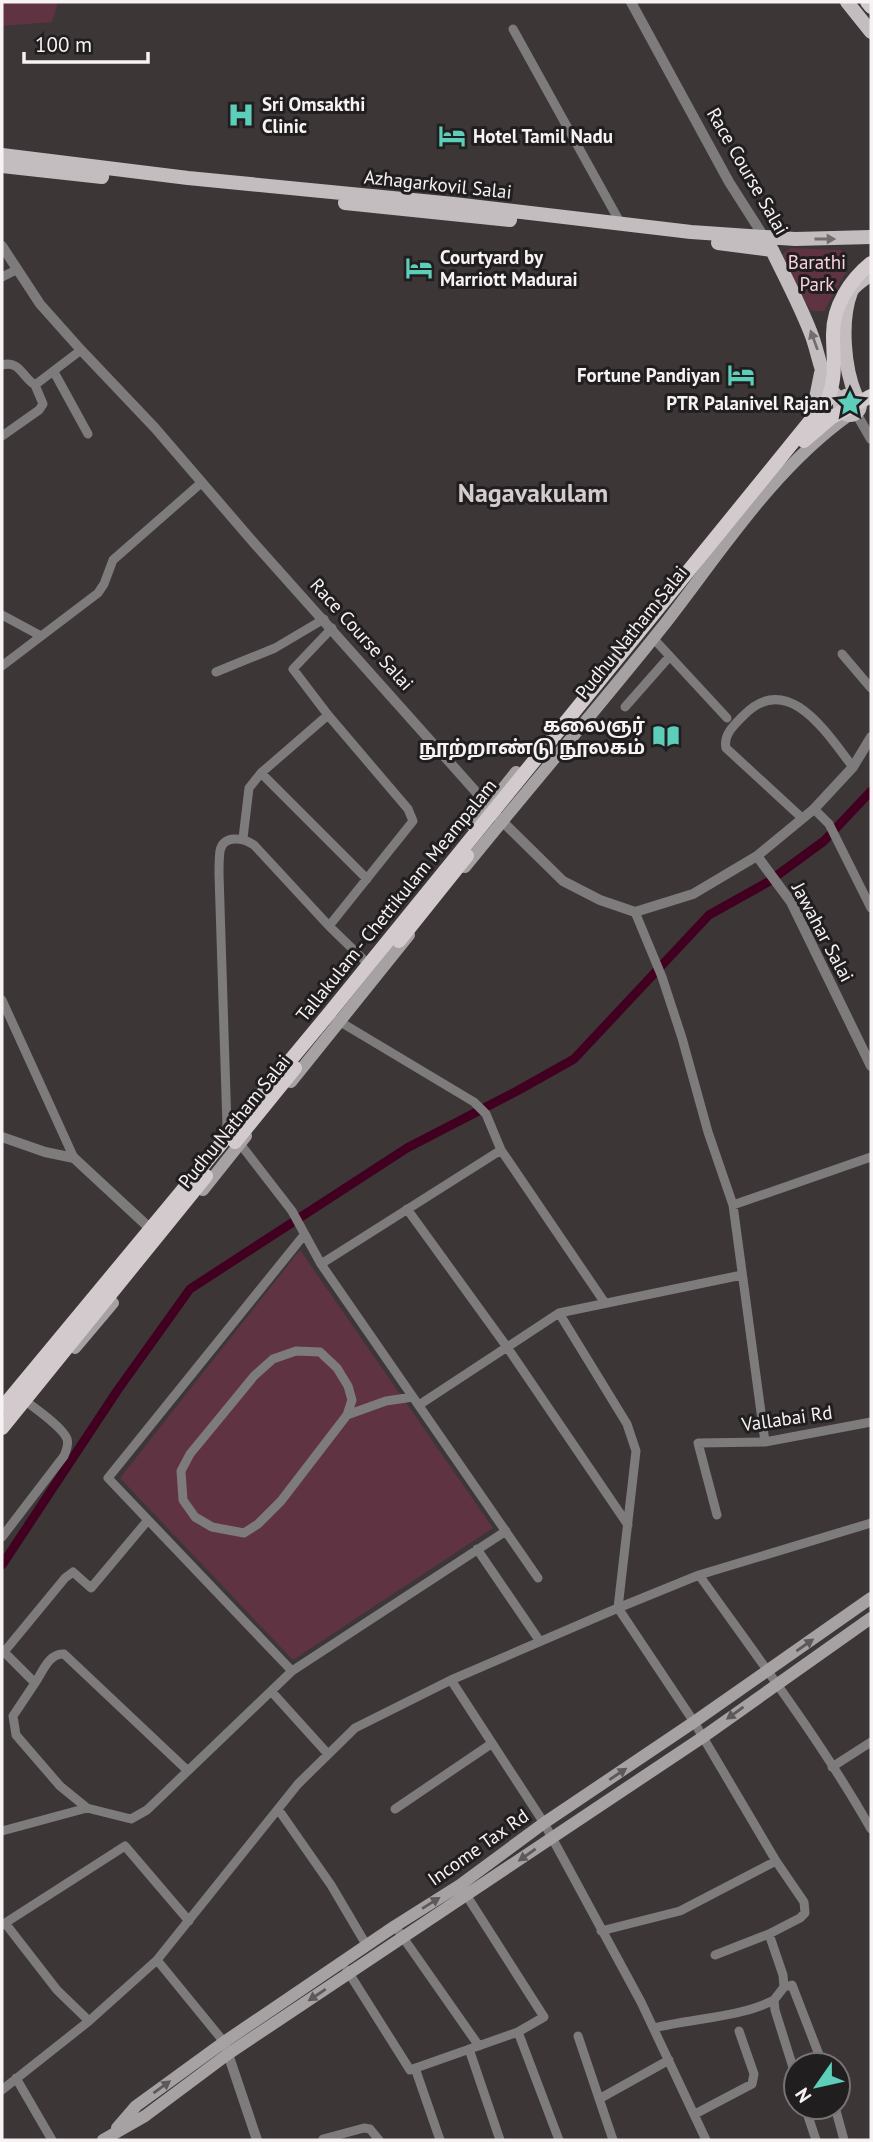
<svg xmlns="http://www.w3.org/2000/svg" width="873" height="2142" viewBox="0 0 873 2142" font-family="'PT Sans','Noto Sans Tamil',sans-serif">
	<rect width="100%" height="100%" fill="#3c3637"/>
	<path fill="#5f3342" d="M2 2H58L52 22 2 26Z
		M791 248 841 250 846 272 824 311H811L783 263 782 254Z
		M300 1250 493 1528 293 1660 120 1478Z"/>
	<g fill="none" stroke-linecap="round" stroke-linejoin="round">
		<path stroke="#41001f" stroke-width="9" d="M2 1565 117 1391 190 1289 407 1148 517 1091 574 1059 709 915 768 882 824 841 871 791"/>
		<path stroke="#7e7b7c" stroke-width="9" d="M513 29 621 224
			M2 277 16 270
			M2 365C20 360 22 377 35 385L81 350
			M54 372 88 434
			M2 436 39 410 43 404 35 385
			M2 615 41 636
			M653 638 727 718
			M842 654 871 688
			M2 666 98 593 104 584 113 560 201 483
			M216 672 275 648 324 619
			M625 707 670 656
			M328 715 293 669 332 628
			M261 773 367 879
			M814 809 829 824 871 908
			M802 818 726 748C723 735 734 725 743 716 788 669 827 734 853 767
			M243 838 249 788 261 773 328 715 408 809 413 821 329 926
			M635 912 662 977 682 1038 708 1132 733 1205 765 1442
			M365 961 329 926 254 845C244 838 223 834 220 851 219 858 219 867 219 874L227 1127 292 1211 321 1264 538 1578
			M2 1000 74 1158
			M337 1020 474 1102 486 1114 501 1150
			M733 1205 871 1157
			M407 1209 507 1347 628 1525
			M321 1264 501 1150 605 1303
			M559 1313 627 1424 636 1451 618 1608 694 1722 776 1861 804 1902 805 1913 800 1918 769 1934 783 1975 784 1987 774 2000 775 2010 796 2077
			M419 1405 559 1313 742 1275
			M347 1415 352 1400 348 1386 337 1368 320 1352 296 1351 273 1359 254 1376 190 1454 181 1471 183 1500 195 1517 212 1527 244 1533 258 1524 281 1501 347 1415 386 1401 413 1397
			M717 1515 698 1443 765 1442 871 1422
			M2 1537 64 1456C66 1451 69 1445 67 1439 63 1427 33 1407 23 1399
			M477 1549 539 1640
			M699 1575C758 1658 821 1741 871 1829
			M2 1650 35 1683 13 1716 16 1735 60 1786 87 1808 131 1819 147 1810 292 1671 506 1531
			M4 1652 65 1578 73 1572 91 1588 148 1520
			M292 1671 108 1478 304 1235
			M451 1680 544 1823 641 2002 706 2140
			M35 1683C43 1671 49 1653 64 1654L188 1771
			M271 1691 327 1753
			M832 1767 871 1742
			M278 1809 331 1885 367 1946
			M395 1809 491 1744
			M2 1831 87 1808
			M463 1890 544 2017 518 2032
			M5 1923 57 1990 89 2021
			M2 1925 125 1846 189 1921
			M395 1926 479 2046
			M601 1931 680 1911 776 1861
			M715 1955 769 1934
			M157 1960 224 2042
			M347 1970 410 2070 518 2032 559 2140
			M784 1987 792 1985 823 2065
			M654 2028C692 2018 739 2018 774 2000
			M578 2036 613 2140
			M469 2049 500 2140
			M415 2068 440 2140
			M16 2078 52 2140
			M2 2090 89 2021 157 1960 298 1784 355 1728 451 1680 618 1608 699 1575 871 1523
			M599 2099 669 2060
			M805 2107 816 2140
			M835 2107 844 2140
			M695 2114 752 2084 754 2074 739 2031
			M323 2139 364 2128 370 2129 379 2140"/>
		<path stroke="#7e7b7c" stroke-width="10" d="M631 2 729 182 766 240
			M2 246 40 304 81 350 155 428 254 543 502 821 563 881 600 900 635 912 693 894 757 856 814 809 853 767 871 737
			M856 413 871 439
			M757 856 791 902 871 1066
			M2 1137 45 1152 74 1158 156 1234
			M226 2048 257 2140"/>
		<path stroke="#a6a1a2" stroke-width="12" d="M473 826 516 772
			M465 867C531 785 599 707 664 625 721 552 773 469 849 415
			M291 1082 409 935
			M203 1190 246 1136
			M75 1348 113 1303
			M117 2128 136 2106 224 2042 395 1926 460 1885 544 1823 694 1722 871 1598
			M103 2140 145 2116 228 2054 703 1737 871 1618"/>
		<path stroke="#c4bdbf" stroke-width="14" d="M847 2 871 32
			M2 155 188 178 454 204 691 232 795 239 871 237
			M2 166 102 177
			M345 203 510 220
			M718 243 772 250
			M772 250C785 277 799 303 810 331 820 354 820 384 841 400
			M840 405a10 10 0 1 1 20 0a10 10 0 1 1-20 0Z
			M856 396C844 368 840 321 851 292 854 285 865 279 871 274
			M813 413 821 373"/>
		<path stroke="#d2cacc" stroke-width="14" d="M867 2 871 7"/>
		<path stroke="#d2cacc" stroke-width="14" d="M804 441 832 417 871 396
			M399 941 467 856
			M235 1142 295 1068
			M2 1408 327 1016 828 399C837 374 833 360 833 334 833 306 850 280 871 263
			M2 1428 206 1176"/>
	</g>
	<defs><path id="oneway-solid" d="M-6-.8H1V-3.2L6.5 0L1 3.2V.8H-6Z" transform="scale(1.75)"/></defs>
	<g fill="#726e6f">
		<use href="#oneway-solid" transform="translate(825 239)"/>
		<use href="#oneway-solid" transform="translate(814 340) rotate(-110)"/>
	</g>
	<g fill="#5d595a">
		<use href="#oneway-solid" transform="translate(805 1645) rotate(-35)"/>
		<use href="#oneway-solid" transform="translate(735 1713) rotate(144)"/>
		<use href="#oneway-solid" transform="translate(618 1774) rotate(-34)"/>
		<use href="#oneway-solid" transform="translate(527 1855) rotate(145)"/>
		<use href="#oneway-solid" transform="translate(431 1903) rotate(-32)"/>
		<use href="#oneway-solid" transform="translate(317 1995) rotate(146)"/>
		<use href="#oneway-solid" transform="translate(162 2087) rotate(-36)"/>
	</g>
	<defs>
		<symbol id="hospital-bare" viewBox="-9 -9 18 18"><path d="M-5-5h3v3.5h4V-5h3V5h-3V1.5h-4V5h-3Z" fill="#5dceb9" stroke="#211e1f" stroke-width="2.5" paint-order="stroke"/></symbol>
		<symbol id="hotel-bare" viewBox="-9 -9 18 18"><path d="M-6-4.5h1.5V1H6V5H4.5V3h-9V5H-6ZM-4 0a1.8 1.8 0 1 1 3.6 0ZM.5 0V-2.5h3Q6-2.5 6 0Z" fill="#5dceb9" stroke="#211e1f" stroke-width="2.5" paint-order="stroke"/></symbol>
		<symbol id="sight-bare" viewBox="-9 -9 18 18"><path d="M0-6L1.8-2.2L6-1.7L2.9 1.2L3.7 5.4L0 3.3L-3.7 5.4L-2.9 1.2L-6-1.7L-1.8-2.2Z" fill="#5dceb9" stroke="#211e1f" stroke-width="2.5" paint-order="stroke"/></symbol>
		<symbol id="library-bare" viewBox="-9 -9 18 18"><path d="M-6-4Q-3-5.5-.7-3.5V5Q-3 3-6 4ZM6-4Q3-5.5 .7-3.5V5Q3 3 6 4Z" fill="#5dceb9" stroke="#211e1f" stroke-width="2.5" paint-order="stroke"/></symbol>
	</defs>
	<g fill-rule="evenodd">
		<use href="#hospital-bare" x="222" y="96" width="38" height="38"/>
		<use href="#hotel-bare" x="433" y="117" width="38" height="38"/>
		<use href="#hotel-bare" x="400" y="249" width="38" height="38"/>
		<use href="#hotel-bare" x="722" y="356" width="38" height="38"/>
		<use href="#sight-bare" x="831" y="384" width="38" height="38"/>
		<use href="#library-bare" x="647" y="717" width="38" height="38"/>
	</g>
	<g text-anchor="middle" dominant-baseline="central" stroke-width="6" stroke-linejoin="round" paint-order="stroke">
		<g font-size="19" font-weight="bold" fill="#f7f2f4" stroke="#211e1f" text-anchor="start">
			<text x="262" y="104">Sri Omsakthi<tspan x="262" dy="22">Clinic</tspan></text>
			<text x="473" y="136">Hotel Tamil Nadu</text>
			<text x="440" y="257">Courtyard by<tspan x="440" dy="22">Marriott Madurai</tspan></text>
			<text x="720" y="375" text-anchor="end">Fortune Pandiyan</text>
			<text x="829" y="403" text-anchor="end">PTR Palanivel Rajan</text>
			<text x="645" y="725" text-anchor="end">கலைஞர்<tspan x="645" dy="22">நூற்றாண்டு நூலகம்</tspan></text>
		</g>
		<g font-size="19" fill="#f7f2f4" stroke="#211e1f">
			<text transform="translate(748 171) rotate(60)">Race Course Salai</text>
			<text transform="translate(438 184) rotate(6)">Azhagarkovil Salai</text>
			<text transform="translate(631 632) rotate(-51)">Pudhu Natham Salai</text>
			<text transform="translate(362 634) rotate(48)">Race Course Salai</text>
			<text transform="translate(396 900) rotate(-51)">Tallakulam - Chettikulam Meampalam</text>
			<text transform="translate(823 932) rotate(62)">Jawahar Salai</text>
			<text transform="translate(234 1121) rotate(-51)">Pudhu Natham Salai</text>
			<text transform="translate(787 1418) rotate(-8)">Vallabai Rd</text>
			<text transform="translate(478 1847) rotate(-35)">Income Tax Rd</text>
		</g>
		<g font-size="19" fill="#fcd0dd" stroke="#211e1f">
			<text x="817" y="262">Barathi<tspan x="817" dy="22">Park</tspan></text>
		</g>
		<g font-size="26" font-weight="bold" fill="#d3cbcd" stroke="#211e1f">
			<text x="533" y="492">Nagavakulam</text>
		</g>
	</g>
	<rect width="873" height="2142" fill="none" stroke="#f7f2f4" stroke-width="7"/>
	<g transform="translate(817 2086) rotate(236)"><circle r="33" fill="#211e1f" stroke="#777374" stroke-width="2"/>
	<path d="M0-5L12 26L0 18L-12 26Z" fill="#5dceb9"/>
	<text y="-10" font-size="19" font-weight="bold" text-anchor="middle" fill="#f7f2f4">N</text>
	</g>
	<path d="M24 52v10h124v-10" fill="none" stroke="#f7f2f4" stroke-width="3.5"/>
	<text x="35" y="52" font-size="21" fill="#f7f2f4" stroke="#211e1f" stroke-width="5" paint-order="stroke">100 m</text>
</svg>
